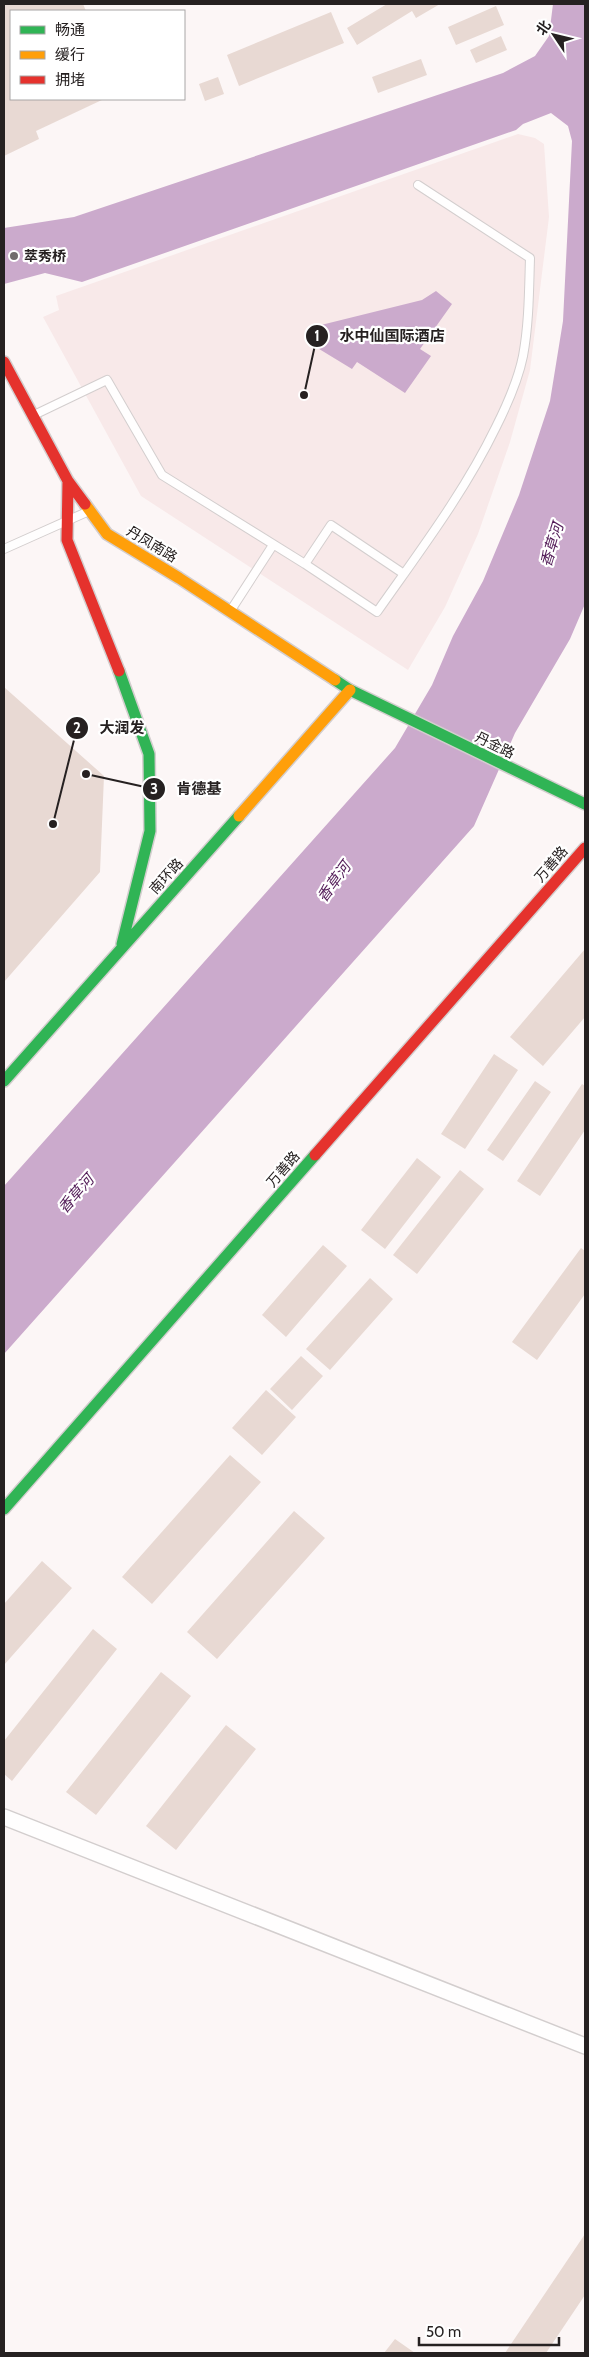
<svg xmlns="http://www.w3.org/2000/svg" width="589" height="2357" viewBox="0 0 589 2357" font-family="Cabin,'Noto Sans SC',sans-serif">
	<rect width="100%" height="100%" fill="#fcf6f6"/>
	<path fill="#f8e9e9" d="M518 134 535 138 544 144 549 217 530 370 510 442 478 534 445 607 408 670 141 496 43 317 59 310 56 296Z"/>
	<path fill="#cbaacc" d="M553 4H585V604L570 639 515 733 474 826 4 1354V1186L395 748 432 685 453 636 483 581 519 495 550 401 563 321 572 141 568 126 551 113 523 124 516 130 82 282 45 273 4 284V228L74 217 503 73 535 56 549 36Z
		M436 291 452 304 420 349 431 356 405 393 357 362 352 369 306 341 317 326 422 300Z"/>
	<path fill="#e8d9d3" d="M4 4H83L86 11H11V99H104L36 131 39 139 4 156Z
		M387 4H440L416 18 412 11 357 45 347 28Z
		M496 6 504 25 456 45 448 27Z
		M331 12 344 43 239 86 227 55Z
		M501 36 507 50 476 63 470 50Z
		M421 59 427 75 378 93 372 77Z
		M218 77 224 94 205 101 199 84Z
		M4 687 104 776 100 872 4 982Z
		M585 949V1017L543 1066 510 1037Z
		M494 1054 518 1070 465 1149 441 1134Z
		M535 1081 551 1092 503 1161 487 1150Z
		M582 1084 585 1086V1130L540 1196 517 1181Z
		M417 1158 441 1177 385 1249 361 1230Z
		M460 1170 484 1189 417 1274 393 1255Z
		M323 1245 347 1266 286 1337 262 1315Z
		M581 1248 585 1251V1294L537 1360 512 1342Z
		M370 1278 393 1299 330 1370 306 1349Z
		M301 1356 323 1376 292 1410 270 1389Z
		M266 1390 296 1417 262 1455 232 1428Z
		M230 1455 261 1482 152 1604 122 1577Z
		M294 1511 325 1538 217 1659 187 1632Z
		M42 1561 72 1588 4 1665V1604Z
		M93 1629 117 1649 12 1781 4 1774V1741Z
		M161 1672 191 1696 96 1815 66 1792Z
		M226 1725 256 1749 176 1850 146 1826Z
		M585 2234V2295L546 2353H505Z
		M395 2339 415 2353H384Z"/>
	<g fill="none" stroke-linecap="round" stroke-linejoin="round">
		<defs>
			<path id="lane" d="M34 415 107 380 162 475 305 564 377 612C419 552 464 493 496 427 507 405 518 381 523 356 529 324 529 291 530 258L418 185
				M4 549 89 511
				M305 564 331 525 404 574
				M231 610 273 545"/>
			<path id="street" d="M4 1817 585 2046"/>
			<path id="fast" d="M119 671 149 754 150 831 122 944
				M335 680 350 690 585 804
				M4 1081 239 816
				M4 1509 315 1155"/>
			<path id="slow" d="M85 504 107 534 179 578 335 680
				M239 816 350 690"/>
			<path id="jam" d="M4 362 68 481 85 504
				M68 481 67 540 119 671
				M315 1155 585 848"/>
		</defs>
		<use href="#lane" stroke="#d3cece" stroke-width="10"/>
		<use href="#street" stroke="#d3cece" stroke-width="18"/>
		<use href="#fast" stroke="#d3cece" stroke-width="14"/>
		<use href="#slow" stroke="#d3cece" stroke-width="14"/>
		<use href="#jam" stroke="#d3cece" stroke-width="14"/>
		<use href="#lane" stroke="#fffefe" stroke-width="8"/>
		<use href="#street" stroke="#fffefe" stroke-width="15"/>
		<use href="#fast" stroke="#30b455" stroke-width="11"/>
		<use href="#slow" stroke="#ff9f0a" stroke-width="11"/>
		<use href="#jam" stroke="#e5322d" stroke-width="11"/>
	</g>
	<circle fill="#716c6c" stroke="#fff" stroke-width="2" cx="14" cy="256" r="5"/>
	<g text-anchor="middle" dominant-baseline="central" stroke-width="4.5" stroke-linejoin="round" paint-order="stroke">
		<g font-size="14" font-weight="bold" fill="#262121" stroke="#fff" text-anchor="start">
			<text x="24" y="256">萃秀桥</text>
		</g>
		<g font-size="14" fill="#262121" stroke="#fff">
			<text transform="translate(152 544) rotate(31)">丹凤南路</text>
			<text transform="translate(495 745) rotate(26)">丹金路</text>
			<text transform="translate(551 864) rotate(-49)">万善路</text>
			<text transform="translate(166 876) rotate(-48)">南环路</text>
			<text transform="translate(283 1169) rotate(-49)">万善路</text>
		</g>
		<g font-size="15" font-style="italic" fill="#521b57" stroke="#fff">
			<text transform="translate(552 545) rotate(-73)">香草河</text>
			<text transform="translate(334 882) rotate(-54)">香草河</text>
			<text transform="translate(76 1194) rotate(-49)">香草河</text>
		</g>
	</g>
	<path fill="none" stroke="#262121" stroke-width="2" d="M304 395L317 336M53 824L77 728M86 774L154 789"/>
	<g fill="#262121" stroke="#fff" stroke-width="2">
		<circle cx="304" cy="395" r="5"/>
		<circle cx="53" cy="824" r="5"/>
		<circle cx="86" cy="774" r="5"/>
		<circle cx="317" cy="336" r="12"/>
		<circle cx="77" cy="728" r="12"/>
		<circle cx="154" cy="789" r="12"/>
	</g>
	<g font-size="15" text-anchor="middle" font-weight="bold" fill="#fff">
		<text x="317" y="341">1</text>
		<text x="77" y="733">2</text>
		<text x="154" y="794">3</text>
	</g>
	<g font-size="15" text-anchor="middle" font-weight="bold" fill="#262121" stroke="#fff" stroke-width="4.5" stroke-linejoin="round" paint-order="stroke">
		<text x="392" y="341">水中仙国际酒店</text>
		<text x="122" y="733">大润发</text>
		<text x="199" y="794">肯德基</text>
	</g>
	<rect width="589" height="2357" fill="none" stroke="#262121" stroke-width="10"/>
	<rect x="10" y="10" width="175" height="90" fill="#ffffff" stroke="#a8a6a6"/>
	<rect x="20" y="26" width="25" height="8" fill="#30b455" stroke="#a8a6a6"/>
	<text x="55" y="35" font-size="15" fill="#262121">畅通</text>
	<rect x="20" y="51" width="25" height="8" fill="#ff9f0a" stroke="#a8a6a6"/>
	<text x="55" y="60" font-size="15" fill="#262121">缓行</text>
	<rect x="20" y="76" width="25" height="8" fill="#e5322d" stroke="#a8a6a6"/>
	<text x="55" y="85" font-size="15" fill="#262121">拥堵</text>
	<g transform="translate(554 35) rotate(305)" stroke="#ffffff" stroke-width="4" paint-order="stroke">
	<path d="M0-4L9 19L0 12L-9 19Z" fill="#262121"/>
	<text y="-8" font-size="14" font-weight="bold" text-anchor="middle" fill="#262121">北</text>
	</g>
	<path d="M419 2337v8h140v-8" fill="none" stroke="#262121" stroke-width="2.5"/>
	<text x="426" y="2337" font-size="15" fill="#262121" stroke="#ffffff" stroke-width="4" paint-order="stroke">50 m</text>
</svg>
